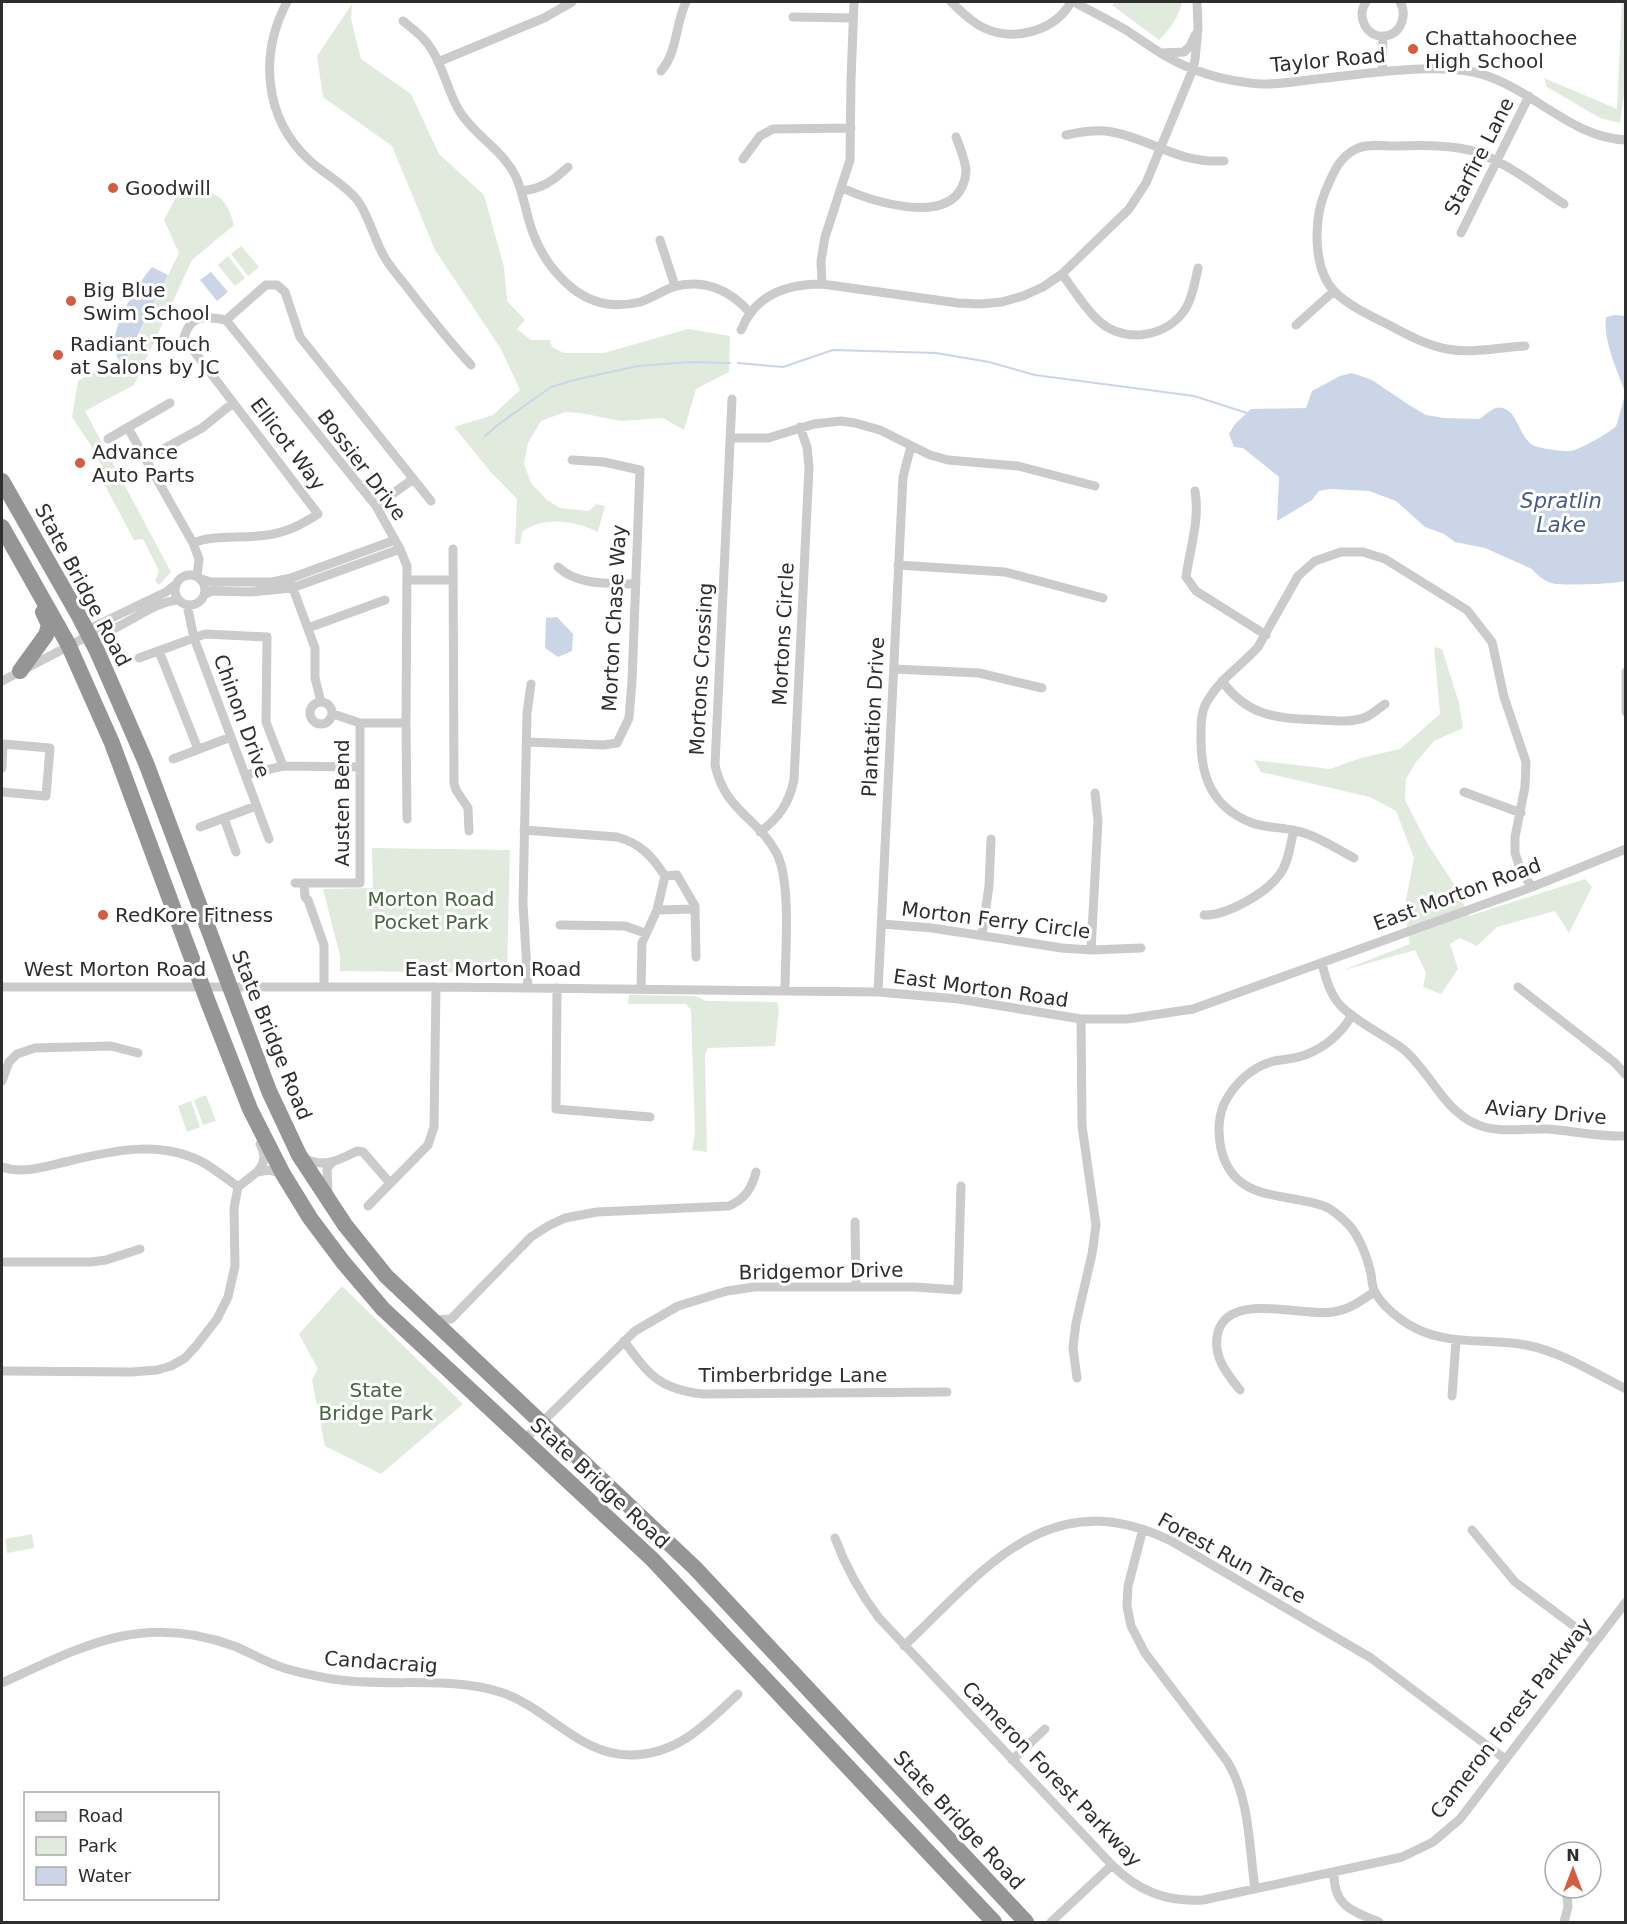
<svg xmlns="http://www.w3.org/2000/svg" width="1627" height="1924" viewBox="0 0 1627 1924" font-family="'DejaVu Sans',sans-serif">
	<rect width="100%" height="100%" fill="#fff"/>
	<path fill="#e0eadd" d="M1115 2H1182C1179 17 1170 29 1159 40L1112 5Z
		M1622 2H1626L1625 87 1620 123 1600 118 1547 87 1544 78 1617 109Z
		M352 4 351 19 361 59 411 94 439 154 484 195 504 267 507 301 525 320 517 329 531 340H550L552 347 564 353H604L688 329 730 336 729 372 696 389 684 430 663 418 620 421 581 413 565 412 541 421 528 443 524 464 531 483 547 500 560 508 589 511 596 504 605 506 598 532C577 521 543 515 522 532L520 544H515L517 499 489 470 454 427 493 415 520 390 501 349 435 250 392 146 323 97 317 56Z
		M181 188C213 192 225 191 234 225L192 260 134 385 85 411 171 572 159 585 155 581 159 571 143 539 134 540 103 482 106 474 91 446 72 417 78 381 91 373 110 372 118 359 128 357 179 253 164 220Z
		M241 246 259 267 248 276 231 254Z
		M228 256 245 278 235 286 218 265Z
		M1434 647 1442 649 1459 703 1463 728 1434 741 1416 762 1406 779 1405 800 1427 843 1456 887 1469 916 1585 879 1592 887 1569 933 1555 911 1497 927 1477 946 1460 938 1450 944 1458 969 1441 994 1423 987 1426 973 1415 950 1341 971 1410 944 1404 910 1414 858 1396 811 1370 797 1261 772 1254 760 1330 769 1361 758 1400 749 1440 714Z
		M372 848 510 850 507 973 340 971V956L323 889 373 888Z
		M629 995 696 996 706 1001 777 1002 779 1010 775 1046 708 1048 705 1054 707 1152 692 1150 695 1132 691 1010 686 1004H628Z
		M206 1095 216 1121 203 1125 194 1100Z
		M191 1101 200 1127 187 1132 178 1106Z
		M342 1286 463 1404 381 1474 325 1446 312 1380 318 1369 299 1334Z
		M32 1534 34 1548 7 1553 5 1539Z"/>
	<path fill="#cbd5e8" d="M152 267 168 275 127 357 118 359C117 355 114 349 114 345 114 322 138 283 152 267Z
		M211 272 228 292 217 301 200 280Z
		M1615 315 1625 316V392C1617 369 1603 341 1606 317Z
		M1352 373 1372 380 1409 405 1426 415 1444 418 1479 419C1487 415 1493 405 1503 408 1517 412 1519 434 1531 444 1535 448 1564 452 1571 451 1579 450 1611 432 1616 426 1618 423 1623 400 1625 395V581C1614 584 1560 586 1551 583 1543 580 1537 575 1532 569L1485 548 1455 542 1444 534 1425 527 1396 501 1369 491 1330 489 1319 491 1312 500 1277 521 1279 477 1243 448 1234 447 1229 434 1235 424 1251 409 1306 408 1312 391 1340 376Z
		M557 617 573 634 572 651 558 657 545 648 546 618Z"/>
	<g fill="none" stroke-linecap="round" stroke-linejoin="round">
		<path stroke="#cbd5e8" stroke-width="2" d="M738 363 783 367 833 350 936 353 989 362 1035 375 1194 396 1247 413
			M485 436 499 424 551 387 574 380 638 366 690 362 730 363"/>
		<path stroke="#cbcbcb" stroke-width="9" d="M287 2C259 55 264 118 309 160 324 174 345 184 358 201 370 218 374 240 385 258 392 270 402 280 410 291 430 317 449 341 471 365
			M951 2C961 11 971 22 984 28 1014 42 1055 31 1071 2
			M1074 2C1091 11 1109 20 1126 30 1147 44 1168 60 1193 69 1210 76 1231 81 1250 83 1270 86 1290 82 1309 80 1358 75 1426 63 1473 72 1529 84 1569 138 1626 140
			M1366 2C1356 16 1366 38 1385 36 1402 34 1407 14 1400 2
			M793 17 853 18
			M403 21C414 30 425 38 432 50 444 69 448 93 460 112 475 136 504 151 516 177 524 195 526 215 533 233 541 255 555 274 572 288 592 304 616 308 640 302 652 298 662 291 673 287 703 278 731 290 750 313
			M1161 53 1184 52 1190 46 1195 35
			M438 62 544 18 572 2
			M661 71C678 51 675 25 686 2
			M1382 72 1383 36
			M1066 135C1081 132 1097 129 1112 132 1154 140 1176 163 1224 161
			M743 159 760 136 773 129 851 128
			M842 188C871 201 944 225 962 187 965 181 966 175 966 169 964 158 960 147 956 137
			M521 191C542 189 553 181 568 167
			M1461 233 1529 96
			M660 240 675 286
			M1062 274C1074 290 1085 309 1100 322 1126 344 1168 337 1186 308 1193 296 1195 281 1198 268
			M822 284 821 261 825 237 850 160 851 80 854 2
			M226 320 266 285H277L285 292 300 337 431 501
			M1296 325 1334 291
			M741 330C744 325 746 318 750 314 766 291 795 284 822 284L958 303 980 304 1002 302 1023 296 1043 287 1062 274 1129 209 1146 183 1193 69 1195 60 1198 28 1197 2
			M1525 346C1500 347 1472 354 1447 349 1426 345 1408 335 1389 325 1371 316 1349 306 1335 292 1312 269 1314 219 1325 192 1333 174 1338 158 1356 149 1367 143 1384 146 1396 146 1419 145 1447 145 1469 150 1501 158 1536 186 1564 204
			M732 399 715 765C725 811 756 816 776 852 792 881 785 954 785 990
			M128 428 193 543 199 559 197 576
			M730 438H768L814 424 841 421 855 423 880 430 930 455 948 460 1018 466 1095 486
			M108 439 170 403
			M145 459 202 428 233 403
			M1195 491C1200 520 1190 548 1186 577L1196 591 1266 635
			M376 506 413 479
			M193 543C216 534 242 539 267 535 285 533 303 524 318 514L184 338C190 314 205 316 226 320L376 506 400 549 407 566 406 723H360
			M453 549 454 783 456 790 468 808 469 831
			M898 565 1005 572 1103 598
			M558 567C578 586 610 583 636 584
			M175 590a15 15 0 1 1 30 0a15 15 0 1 1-30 0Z
			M201 579 211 582H272L291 578 395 540
			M407 580H453
			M291 583 315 648V678L321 702
			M204 595 212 591 250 592 292 588 400 549
			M187 605 194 638 269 839
			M308 628 385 600
			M90 635 93 627 166 592 175 585
			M159 651 198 749
			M139 658 205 634 267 637 266 722 283 766
			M894 669 979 673 1042 688
			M1626 672V712
			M2 681 90 635C121 634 147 602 179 600
			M1222 681C1249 718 1278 718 1320 720 1335 721 1352 723 1366 717 1373 714 1379 708 1385 704
			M310 713a11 11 0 1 1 22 0a11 11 0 1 1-22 0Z
			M406 723 407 819
			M527 742 604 745 617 743 629 718 632 681 640 470 604 462 572 460
			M173 759 231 737
			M2 768 3 744 50 748 46 796 2 792
			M245 775 283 766 359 767
			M1464 792 1521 813
			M224 818 236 852
			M200 827 256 806
			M524 830 617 837C640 843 652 856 665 876
			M760 832C779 818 789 803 794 780L809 467 807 447 800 427
			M1354 858C1335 848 1318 836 1297 831 1282 827 1266 828 1252 823 1211 807 1200 775 1201 735 1201 722 1201 711 1208 700 1221 678 1242 665 1258 647L1298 576 1315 561 1341 552H1363L1385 559 1467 610 1492 642 1504 697 1526 762 1525 787 1515 837V853L1521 871 1532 887
			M665 876 677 875 695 906 696 957
			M295 883H360V723L333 714
			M304 884 305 897 308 900 324 945V987
			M657 910 695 909
			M1204 915C1226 916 1267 893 1280 874 1289 862 1290 844 1294 830
			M882 924 932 928 1062 948 1091 950 1141 948
			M560 925 625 926 645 933
			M982 935 989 886 991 839
			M1091 950 1098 821 1095 793
			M1322 963C1325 977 1330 994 1340 1005 1353 1020 1386 1036 1403 1049 1430 1071 1443 1110 1476 1124 1498 1134 1525 1128 1548 1129 1574 1131 1599 1137 1626 1136
			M2 987H436L878 992 959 999 1081 1019H1127L1193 1009 1532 887 1626 849
			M1518 987 1614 1062 1626 1075
			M528 988 523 903 527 713 531 684
			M557 988 556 1109 650 1117
			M641 988 642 943 657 910 665 876
			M878 992 903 477 911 446
			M1352 1015C1341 1034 1326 1047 1305 1055 1295 1059 1284 1059 1274 1061 1251 1067 1234 1084 1224 1104 1218 1118 1218 1134 1221 1149 1234 1203 1284 1192 1324 1206 1334 1210 1342 1218 1349 1225 1361 1239 1367 1257 1371 1274 1372 1280 1372 1287 1375 1292 1382 1306 1401 1321 1415 1328 1450 1346 1489 1338 1526 1345 1562 1352 1594 1373 1626 1389
			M2 1081 9 1062 17 1054 35 1048 111 1046 138 1053
			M304 1158C323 1169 339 1160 357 1151L363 1152 390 1183
			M2 1167C23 1174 44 1167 65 1162 110 1151 160 1139 204 1163 216 1170 227 1179 238 1187
			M257 1172C265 1163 266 1156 260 1144
			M328 1192 327 1168 331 1164
			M368 1206 428 1145 434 1127 436 987
			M855 1222 856 1287
			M2 1262H91L106 1260 140 1249
			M434 1320 451 1319 531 1237 548 1226 565 1218 597 1212 729 1206C745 1199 752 1188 756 1172
			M624 1341C649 1375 659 1389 703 1394L947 1392
			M2 1371 132 1372 157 1370 171 1366 185 1358 196 1346 217 1319 228 1297 235 1266 234 1208 238 1187 257 1172 269 1170 283 1174
			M1077 1378 1073 1348 1076 1323 1092 1254 1096 1225 1082 1126 1081 1019
			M1240 1390C1226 1373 1212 1355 1218 1332 1230 1291 1302 1317 1333 1312 1349 1310 1361 1301 1374 1292
			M1452 1396 1456 1341
			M524 1440 635 1331 678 1306 727 1291 754 1287H915L958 1290 961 1186
			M1143 1529 1128 1586 1127 1606 1131 1626 1145 1653 1227 1761C1250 1798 1249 1847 1255 1889
			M1472 1530 1515 1582 1594 1641
			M835 1538C846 1568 860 1593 879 1618L1112 1865C1138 1891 1166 1902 1203 1900L1402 1857 1433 1842 1460 1819 1626 1602
			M904 1646C985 1569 1050 1480 1173 1542L1371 1658 1505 1759
			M2 1683C83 1646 143 1612 234 1646 251 1653 267 1663 284 1668 299 1673 317 1676 332 1679 389 1688 449 1675 503 1693 549 1709 580 1756 632 1755 679 1754 707 1723 738 1694
			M1012 1760 1045 1729
			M1334 1872C1333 1906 1352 1911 1379 1922
			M1051 1922 1112 1865
			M1564 1922 1568 1907 1567 1896"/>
		<path stroke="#959595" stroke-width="16" d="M2 481 79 616 97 651 146 763 269 1091 299 1155 345 1225 386 1276 695 1568 1026 1922
			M2 527 68 644 112 743 208 1002 250 1109 283 1174 310 1218 343 1262 383 1309 652 1559 994 1922
			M20 671 46 635 49 625 43 612"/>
	</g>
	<g fill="#d45d41" stroke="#fff" stroke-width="2">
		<circle cx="1413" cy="49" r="6"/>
		<circle cx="113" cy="188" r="6"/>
		<circle cx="71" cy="301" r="6"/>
		<circle cx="58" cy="355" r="6"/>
		<circle cx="80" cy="463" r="6"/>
		<circle cx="103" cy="915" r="6"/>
	</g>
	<g text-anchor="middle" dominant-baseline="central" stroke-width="6" stroke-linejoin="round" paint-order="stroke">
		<g font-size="20" fill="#2e2e2e" stroke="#fff" text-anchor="start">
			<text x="1425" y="38">Chattahoochee<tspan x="1425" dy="23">High School</tspan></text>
			<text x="125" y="188">Goodwill</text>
			<text x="83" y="290">Big Blue<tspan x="83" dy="23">Swim School</tspan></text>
			<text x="70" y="344">Radiant Touch<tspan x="70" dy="23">at Salons by JC</tspan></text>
			<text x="92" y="452">Advance<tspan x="92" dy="23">Auto Parts</tspan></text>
			<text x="115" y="915">RedKore Fitness</text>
		</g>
		<g font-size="20" fill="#2e2e2e" stroke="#fff">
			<text transform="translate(1328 60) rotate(-5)">Taylor Road</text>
			<text transform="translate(1479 156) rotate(-63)">Starfire Lane</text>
			<text transform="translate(288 444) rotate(53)">Ellicot Way</text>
			<text transform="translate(362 465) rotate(53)">Bossier Drive</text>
			<text transform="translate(83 585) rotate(62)">State Bridge Road</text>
			<text transform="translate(614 618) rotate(-87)">Morton Chase Way</text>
			<text transform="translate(783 634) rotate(-87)">Mortons Circle</text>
			<text transform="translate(701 669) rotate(-87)">Mortons Crossing</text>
			<text transform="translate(242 716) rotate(70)">Chinon Drive</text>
			<text transform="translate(873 717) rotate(-87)">Plantation Drive</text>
			<text transform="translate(342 803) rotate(-90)">Austen Bend</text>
			<text transform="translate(1457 894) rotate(-20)">East Morton Road</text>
			<text transform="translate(996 920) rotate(7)">Morton Ferry Circle</text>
			<text x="115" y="969">West Morton Road</text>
			<text x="493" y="969">East Morton Road</text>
			<text transform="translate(981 988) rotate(8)">East Morton Road</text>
			<text transform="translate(272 1035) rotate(68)">State Bridge Road</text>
			<text transform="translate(1546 1112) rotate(5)">Aviary Drive</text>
			<text transform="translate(821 1271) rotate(-1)">Bridgemor Drive</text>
			<text x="793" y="1375">Timberbridge Lane</text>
			<text transform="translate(600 1483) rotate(43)">State Bridge Road</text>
			<text transform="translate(1232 1558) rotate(29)">Forest Run Trace</text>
			<text transform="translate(381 1662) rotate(4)">Candacraig</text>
			<text transform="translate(1511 1718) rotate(-52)">Cameron Forest Parkway</text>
			<text transform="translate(1052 1774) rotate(46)">Cameron Forest Parkway</text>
			<text transform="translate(959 1820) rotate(47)">State Bridge Road</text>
		</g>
		<g font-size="20" fill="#476540" stroke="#fff">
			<text x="431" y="899">Morton Road<tspan x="431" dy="23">Pocket Park</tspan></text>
			<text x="376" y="1390">State<tspan x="376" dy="23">Bridge Park</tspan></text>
		</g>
		<g font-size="21" font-style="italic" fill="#445c88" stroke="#fff">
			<text x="1561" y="501">Spratlin<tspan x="1561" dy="24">Lake</tspan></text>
		</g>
	</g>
	<rect width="1627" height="1924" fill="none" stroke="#2e2e2e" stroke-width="6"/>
	<rect x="24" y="1792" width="195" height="108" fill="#ffffff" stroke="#ababab" stroke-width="1.5"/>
	<rect x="36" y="1812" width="30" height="9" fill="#cbcbcb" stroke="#ababab" stroke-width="1.5"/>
	<text x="78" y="1822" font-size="18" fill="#2e2e2e">Road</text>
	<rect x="36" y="1837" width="30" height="18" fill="#e0eadd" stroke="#ababab" stroke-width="1.5"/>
	<text x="78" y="1852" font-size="18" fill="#2e2e2e">Park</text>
	<rect x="36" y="1867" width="30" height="18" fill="#cbd5e8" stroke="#ababab" stroke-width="1.5"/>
	<text x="78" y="1882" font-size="18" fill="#2e2e2e">Water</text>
	<g transform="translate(1573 1870)"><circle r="28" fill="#ffffff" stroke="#ababab" stroke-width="1.5"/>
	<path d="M0-4.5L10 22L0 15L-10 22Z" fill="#d45d41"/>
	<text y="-9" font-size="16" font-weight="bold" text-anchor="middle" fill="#2e2e2e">N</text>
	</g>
</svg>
